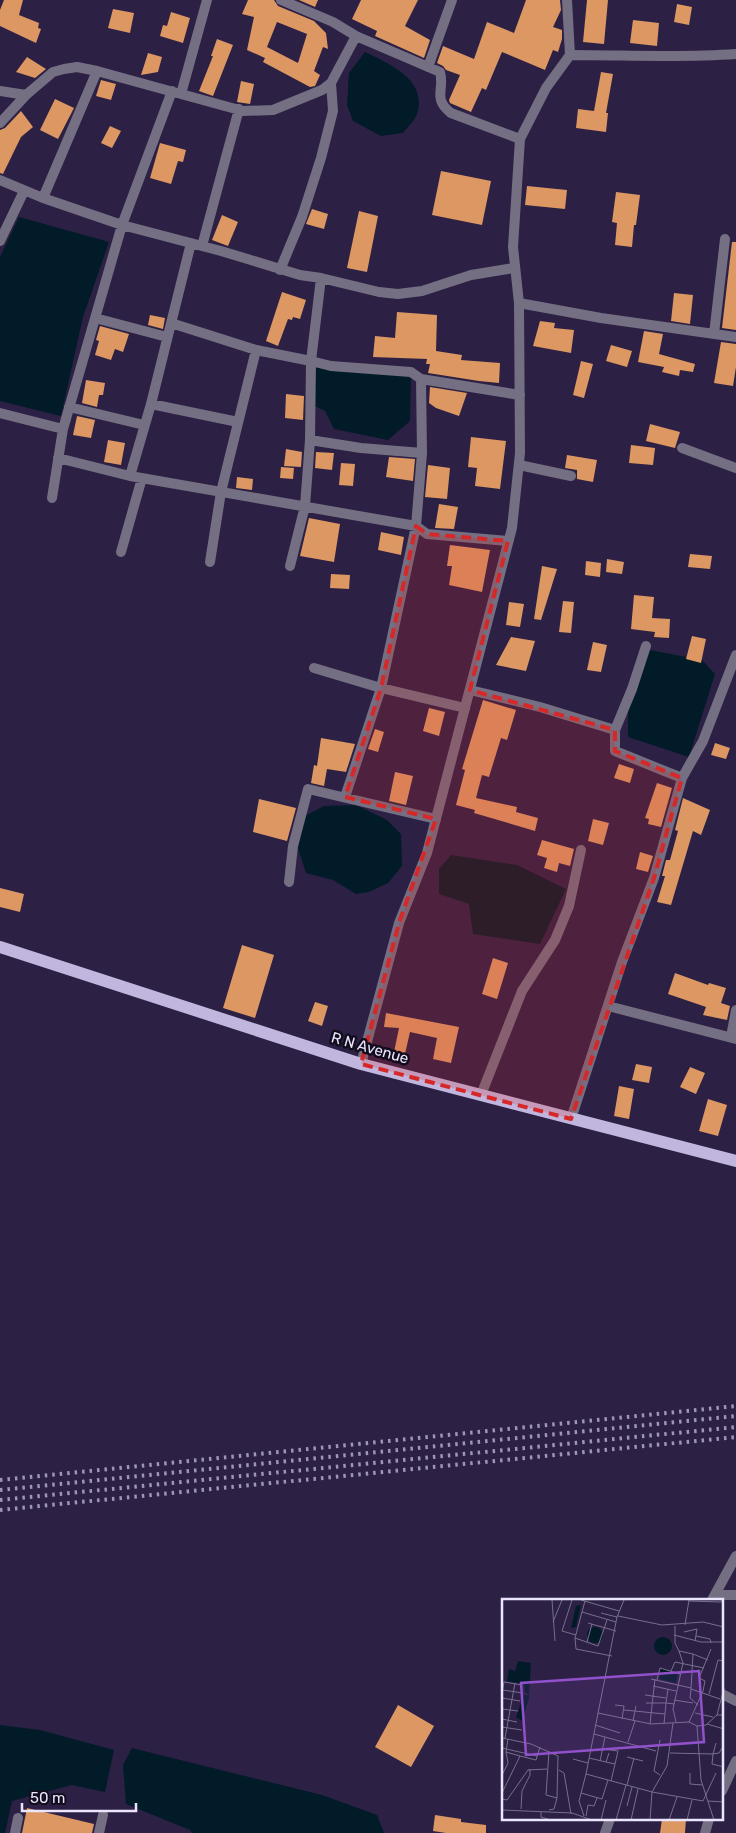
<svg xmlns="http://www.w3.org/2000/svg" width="736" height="1833" viewBox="0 0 736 1833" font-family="Rubik,sans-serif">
	<rect width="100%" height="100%" fill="#2c2044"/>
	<path fill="#021b29" d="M365 52C390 64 428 80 417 114 415 121 407 127 403 133L381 136 353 121 347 105 349 73Z
		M19 217 109 242 83 317 61 416 0 401V257Z
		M313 364 396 366 411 379 410 421 388 440 334 429 325 411 311 404Z
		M650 650 702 660 715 674 689 757 628 737V685Z
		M356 805 387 820 401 834 402 866 388 883 369 892 356 894 333 880 306 873 298 848 305 816 324 806Z
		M451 855 517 865 566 889 540 944 473 934 469 904 439 894V869Z
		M0 1725 40 1730 114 1750 105 1792 72 1785 12 1801 5 1833H0Z
		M132 1748 322 1795 377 1815 384 1833H192L190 1830 126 1804 123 1765Z"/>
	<path fill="#dc9763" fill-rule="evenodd" d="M4 0H23L19 15 39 23 38 28 41 29 36 43 0 26V10Z
		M248 0H274L278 6 314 21 326 33 328 49 323 47 314 71 320 75 315 86 310 87 263 62 265 58 247 50 254 17 242 14ZM277 22 307 34 298 63 267 47Z
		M299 0H318L315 7Z
		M361 0H418L405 26 430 40 424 58 375 36 377 31 352 19Z
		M526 0H560L561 10 553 27 562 30V39L558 52 553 50 545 70 502 52 486 90 482 88 471 112 450 103 449 100 460 75 446 70 443 66 437 63 443 46 474 59 487 22 514 33Z
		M587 0H608L604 44 583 42Z
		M677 4 692 7 689 25 674 22Z
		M113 9 134 13 130 33 108 28Z
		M171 12 190 18 183 43 160 36 163 25 167 26Z
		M633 20 659 23 657 46 630 43Z
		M217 39 233 45 213 96 199 91 213 56H211Z
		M148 53 162 57 158 72 141 75Z
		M27 57 46 69 35 78 16 72Z
		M601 72 613 74 606 113H608L606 132 576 128 578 109 594 111Z
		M101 80 116 84 111 100 96 96Z
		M241 81 254 84 250 104 237 102Z
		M55 99 74 108 58 139 40 130Z
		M21 111 33 127 21 137 3 174 0 173V130L5 128Z
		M110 126 121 131 112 148 101 143Z
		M160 143 186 150 183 162 178 161 171 184 150 178Z
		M441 171 491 181 482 225 432 215Z
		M527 186 567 190 565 209 525 205Z
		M616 192 640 195 636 225H634L632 247 615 245 617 223 612 222Z
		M312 209 328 214 324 229 306 224Z
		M359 211 378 216 367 272 347 268Z
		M222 215 238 222 228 246 212 240Z
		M732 242H736V330L722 328Z
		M282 292 306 300 300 319 293 317 292 320 288 319 278 346 266 341Z
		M674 293 693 295 690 324 671 321Z
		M397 312 437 315 436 351 462 355 461 360 500 363 499 383 479 381 428 373 430 364H426L427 359 373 357 375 336 395 338Z
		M150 315 165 318 163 329 148 325Z
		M540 321 555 323 554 328 574 330 571 353 533 346Z
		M100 326 129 334 123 352 115 349 111 360 95 355 99 341 96 340Z
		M644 331 663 334 659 354 695 364 693 372 680 370 679 376 662 372 664 367 638 362Z
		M721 342 736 344V367L733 386 714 383Z
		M611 345 632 351 627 367 606 361Z
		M581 361 593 364 584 398 573 395Z
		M86 380 105 383 103 395H99L97 407 82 403Z
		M430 387 467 393 459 416 436 408 429 403Z
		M286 394 304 396 303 420 285 418Z
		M77 416 95 420 91 438 73 435Z
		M650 424 680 432 675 448 646 441Z
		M471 437 506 441 500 489 475 486 477 468 468 467Z
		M108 440 125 443 121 465 104 462Z
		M631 445 655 448 653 465 629 463Z
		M286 449 302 452 301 467 284 466Z
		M316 452 334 453 332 470 315 468Z
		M567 455 597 460 593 482 577 479V470L565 468Z
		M389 457 415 459 413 481 386 477Z
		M341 463 355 464 353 486 339 485Z
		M428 465 450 468 447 499 425 497Z
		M281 467 294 468 293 479 280 478Z
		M237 477 253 479 252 490 236 488Z
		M439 504 458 507 454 529 435 528Z
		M309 518 340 524 334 562 300 556Z
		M381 532 404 537 401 555 378 550Z
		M450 545 490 550 482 592 449 585 452 566H447Z
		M690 554 712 556 710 569 688 567Z
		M607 559 624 562 622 574 606 572Z
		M586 561 601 563 600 577 585 575Z
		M542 566 557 569 541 620 534 619Z
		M331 574 350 575 349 589 330 588Z
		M634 595 654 597 652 618 670 619 669 638 654 637 655 632 631 629Z
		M563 601 574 602 571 633 559 632Z
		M509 602 524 604 520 627 506 625Z
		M692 636 706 639 701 663 686 659Z
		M511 637 535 641 526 671 496 665Z
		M593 642 607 645 601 672 587 670Z
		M483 700 516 710 507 740 501 738 489 777 482 775 476 798 517 807 516 812 538 818 535 831 474 813 475 810 456 805 465 770 462 769Z
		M429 708 445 712 439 736 423 731Z
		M375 729 384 732 378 752 368 749Z
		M321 738 355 744 346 772 327 769 324 786 311 783 314 765 317 766Z
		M715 743 730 748 726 759 711 755Z
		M619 764 634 769 630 783 614 778Z
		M395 772 413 776 406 805 389 801Z
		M657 783 672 788 661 827 648 824 649 819 645 818Z
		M683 798 710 810 701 835 693 831 671 905 657 902 665 876H662L666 860H670L678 831 675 830Z
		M259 799 296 808 287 841 253 832Z
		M593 819 609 823 603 845 588 841Z
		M542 840 574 849 570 866 559 863 557 872 544 868 547 858 537 855Z
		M640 852 653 856 648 872 636 869Z
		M0 888 24 894 20 912 0 907Z
		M242 945 274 955 255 1018 223 1008Z
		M493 958 508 963 497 999 482 994Z
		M675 973 708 985 709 983 726 988 721 1003 730 1006 727 1020 703 1015 706 1007 668 994Z
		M315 1002 328 1006 322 1026 308 1021Z
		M386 1013 459 1027 451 1063 433 1059 437 1038 410 1032 405 1054 394 1052 399 1028 384 1027Z
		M636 1064 652 1067 649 1083 632 1080Z
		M690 1067 705 1073 696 1094 680 1087Z
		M619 1086 634 1089 629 1119 614 1116Z
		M708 1099 727 1105 718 1136 699 1131Z
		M398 1705 434 1726 411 1767 375 1747Z
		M27 1808 94 1824 92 1833H22Z
		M435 1815 461 1819V1822L486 1825V1833H446L433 1831Z
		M662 1819H686L685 1833H660Z"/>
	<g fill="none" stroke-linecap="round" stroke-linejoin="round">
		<path stroke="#746f82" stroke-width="10" d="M207 0 181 94 243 111 273 110 322 90 331 83 356 36
			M281 0 333 22 356 36 440 72C445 90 432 98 451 113L520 139
			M567 0 570 55
			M428 67 452 0
			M0 91 26 95 53 72 64 69 77 67 97 71 177 93
			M0 123 26 95
			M0 180 43 198 122 225 221 251 300 275 321 278 379 292 398 294 422 291 471 275 514 268
			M43 198 97 71
			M0 241 24 191
			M202 246 239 109
			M280 270 302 217 321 158 333 111 331 83
			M519 303 601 318 736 337
			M95 318 167 337
			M171 323 256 350 311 361 321 278
			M714 334 725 239
			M151 404 238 422
			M69 407 144 425
			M0 413 63 429
			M310 440 361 448 422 453
			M682 448 736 468
			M58 458 130 476 416 526 427 534 508 541
			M519 465 571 476
			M130 476 151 404 191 243
			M52 498 63 429 122 225 172 91
			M121 552 142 478
			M210 562 221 492 256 350
			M290 566 305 506 310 440 311 361 331 366 411 372 421 379 520 395
			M314 668 381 688 465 708
			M470 690 540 707 615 730V751L682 778
			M615 730 632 689 646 646
			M345 797 381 688 416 526 422 453 421 379
			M289 882 293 846 308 789 436 819
			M608 1006 736 1039
			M731 1037 736 1010
			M481 1095 522 991 555 940 569 906 581 850
			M571 1119 622 962 654 878 682 778 703 741 736 655
			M716 1595H736
			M722 1694 736 1701
			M722 1791 736 1761
			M15 1833 18 1818
			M99 1833 103 1815
			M705 1833 709 1819"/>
		<path stroke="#746f82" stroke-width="10" d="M361 1064 399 923 427 853 512 528 520 453 519 303 513 247 520 139 546 88 570 55C626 55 681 58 736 54
			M712 1600 736 1556
			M605 1833 610 1819"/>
		<path stroke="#c1b6de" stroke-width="12" d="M0 947 361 1064 736 1161"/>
		<path stroke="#9e96b3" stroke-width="4" stroke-dasharray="2.5 5" stroke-linecap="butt" d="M0 1480 736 1406
			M0 1490 736 1416
			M0 1500 736 1427
			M0 1510 736 1437"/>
	</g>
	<path fill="#d62828" fill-opacity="0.2" stroke="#d62828" stroke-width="4" stroke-dasharray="10 6" stroke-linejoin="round" d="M416 526 427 534 508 541 470 690 615 730V751L682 778 654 878 571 1119 361 1064 399 923 436 819 345 797 381 688Z"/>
	<g text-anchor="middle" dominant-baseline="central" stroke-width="5" stroke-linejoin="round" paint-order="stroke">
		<g font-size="15" fill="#ebe5fd" stroke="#120d1d">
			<text transform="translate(370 1048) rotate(16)">R N Avenue</text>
		</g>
	</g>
	<g transform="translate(502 1599)">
		<rect width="221" height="221" fill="#2c2044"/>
		<path d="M79 6 74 28 69 29 74 7ZM85 36a8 8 0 1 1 16 0a8 8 0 1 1-16 0ZM152 47a9 9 0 1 1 18 0a9 9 0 1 1-18 0ZM16 62 29 64 27 95 23 94 22 85 5 82 7 70 13 72ZM159 69 176 75 174 84 157 80ZM22 96H28L20 122 14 118Z" fill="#021b29"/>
		<path fill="none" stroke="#786f8e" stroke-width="1" d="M50 1 53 42M70 1 60 32 74 36M79 1 117 12M122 1 115 18 84 175 150 193 148 221M83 2 73 39 74 50 110 57M187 2 219 3 220 1M80 13 114 23M99 14 115 18M116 17 160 26 201 23 222 28M51 23 60 1M86 24 114 32M183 26 187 1M173 27V44L177 52 191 55M182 33 195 30 193 42M172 36 199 43H222M194 37 208 40 209 44M73 39 96 47 105 21M85 43 90 25M169 72 173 63 202 69M149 80 189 89M155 81 158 69 178 75M151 87 174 92M166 90 164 104 172 105M189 90 191 55 206 61M1 91 21 94M0 94 2 83 20 86M207 95 216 61 222 62M143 96 164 99M0 99 18 102M172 101 191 104M144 104H164L162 125M113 106 122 107 120 120M196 106 188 99 189 90 218 100M0 110 16 112M122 111 163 115M96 114 149 125 187 123 195 127 199 181 212 221M193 114 211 118M215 116 222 89M0 120 15 123M131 122 134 107M174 123 171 110 181 64 177 52M187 123 201 92 203 82 197 79 209 50M171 124 165 167 150 193 201 202 214 174M148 125 153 80M205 125 222 130M93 126 118 134M195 127 204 126 215 116H222M0 128 20 131M92 135 154 152M0 139 29 145 56 157 55 199 52 210 47 211M3 139 13 84M6 140 4 153 18 157M158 141 152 172 158 176M126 143 133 122M214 144 211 155 217 154 222 146M0 149 35 157M101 150 116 152 113 165 104 163M47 152 44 196 55 199M168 154 211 155 210 165 222 168M125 158 141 162M87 159 104 163 107 154M71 160 86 164M98 162 103 138M57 171 62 174 69 215M188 174V185L200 186M0 176 6 164 4 153M109 182 113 165M125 186 132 159M0 194 18 157 34 161 38 148M79 194 100 200 106 181M0 200 5 201 26 171 45 170M206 202 222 203M125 207 130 188M19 210 20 192 28 176V170M0 211 70 214 90 221M39 212V218L49 221M82 217 77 202 84 175M84 217 86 206 92 207 95 199M99 221 104 201M114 221 124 186M129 221 136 190M167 221 175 198M185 221 190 201"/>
		<path fill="#9151cb" fill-opacity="0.15" stroke="#9151cb" stroke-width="2.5" d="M197 72 202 143 24 156 19 84Z"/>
		<rect width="221" height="221" fill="none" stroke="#ebe5fd" stroke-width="2.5"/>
	</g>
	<path d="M22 1803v8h114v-8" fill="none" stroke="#ebe5fd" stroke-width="2.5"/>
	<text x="30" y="1803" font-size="15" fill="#ebe5fd" stroke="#120d1d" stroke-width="4" paint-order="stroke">50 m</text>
</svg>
